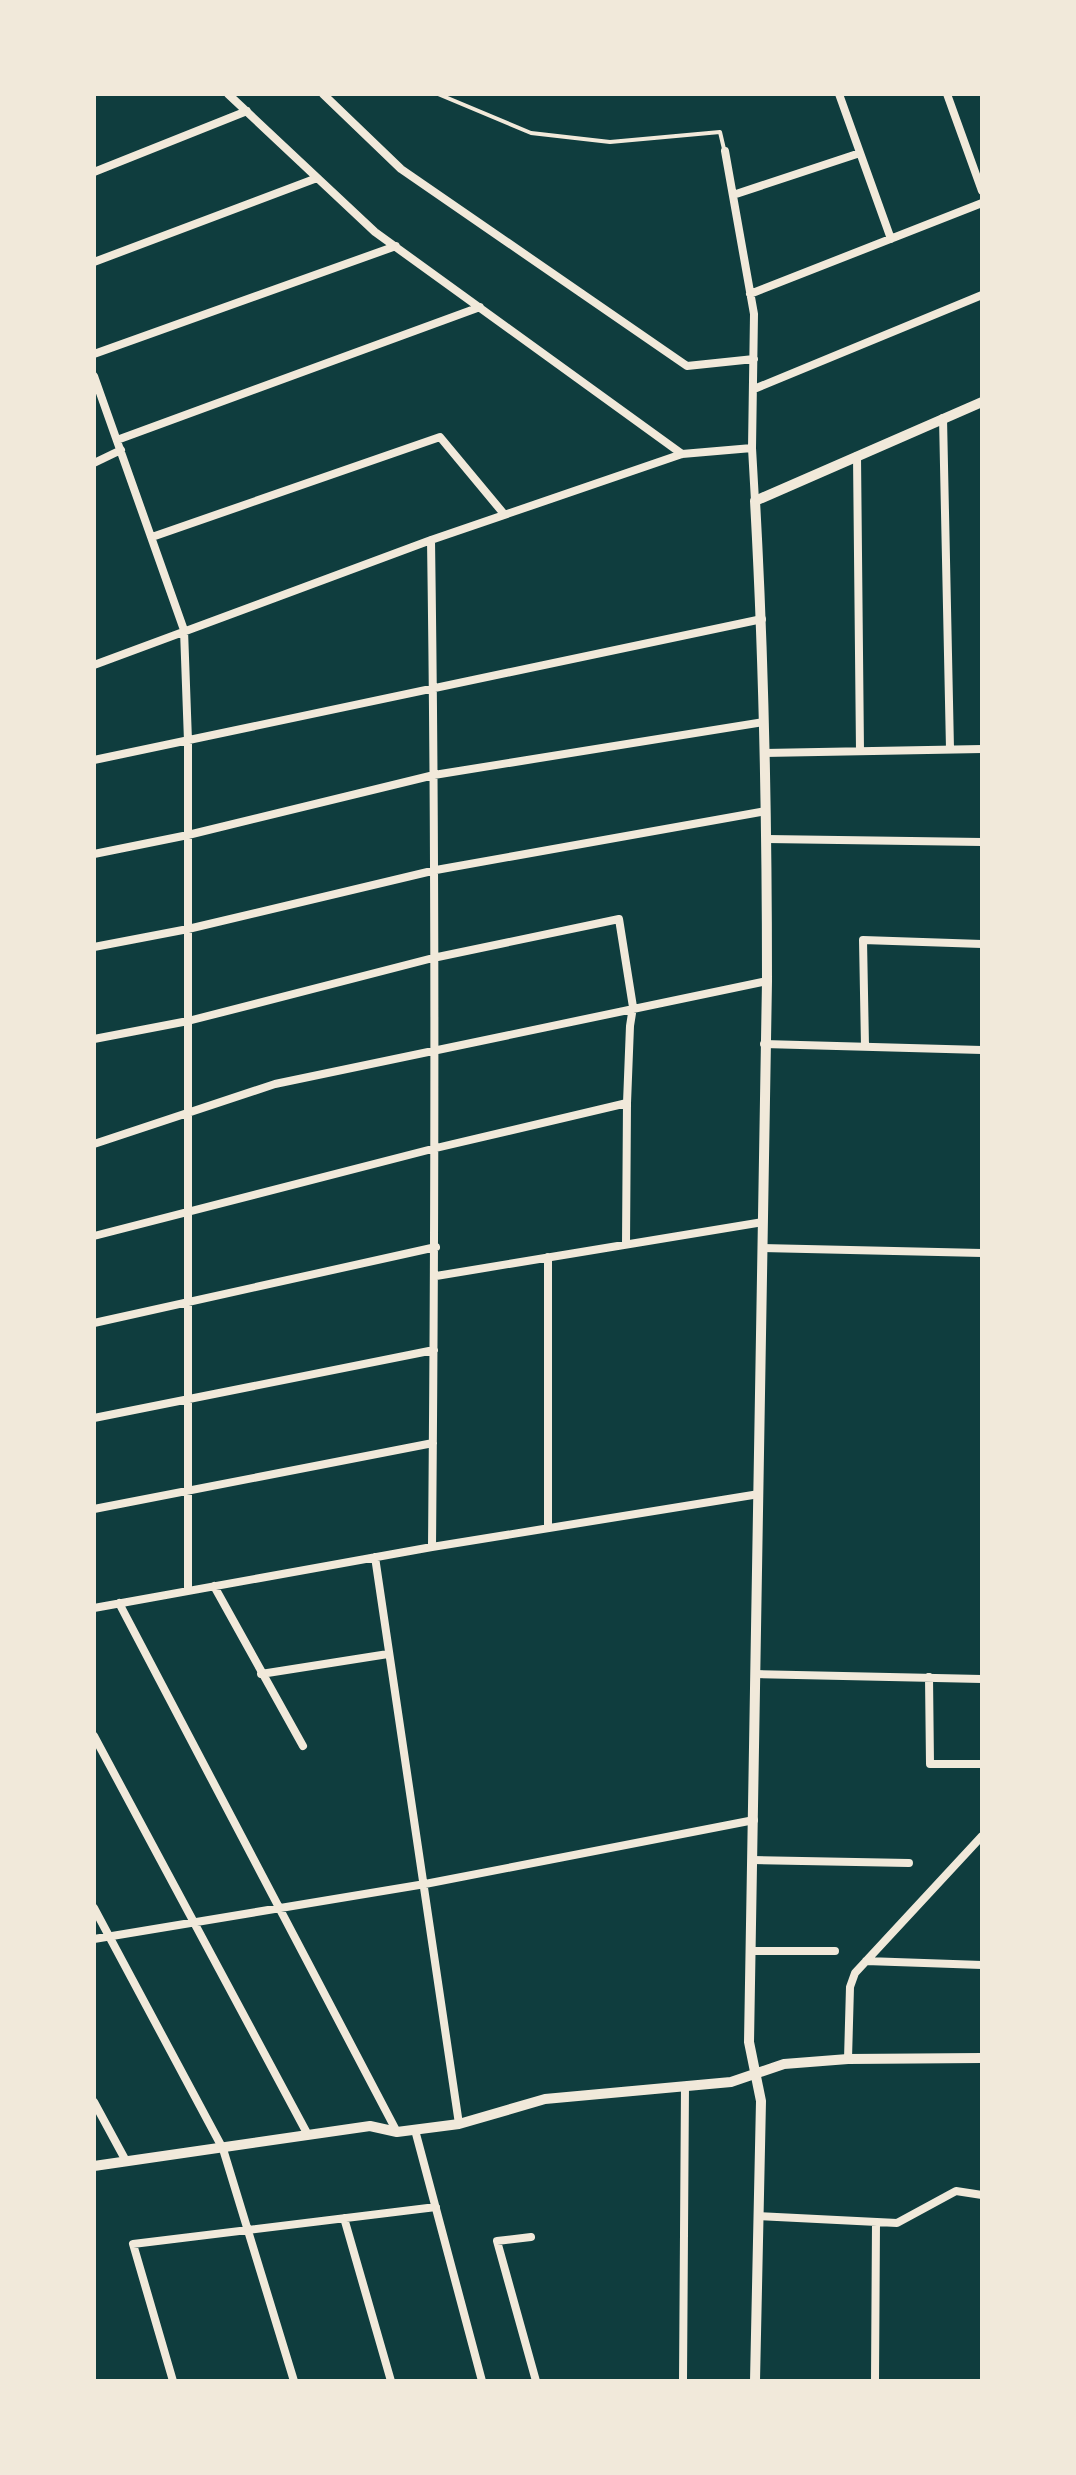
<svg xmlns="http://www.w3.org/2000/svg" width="1076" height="2475" viewBox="0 0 1076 2475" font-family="'Public Sans',sans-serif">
	<rect width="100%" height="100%" fill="#0f3d3e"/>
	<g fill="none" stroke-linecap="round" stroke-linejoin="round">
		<path stroke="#f1e9da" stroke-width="4" d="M438 94 531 133 610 142 720 132 724 149"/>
		<path stroke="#f1e9da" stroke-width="8" d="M228 94 375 232 682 454
			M323 94 401 169 687 366 754 359
			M839 94 891 239
			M947 94 982 191
			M725 151 754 314 752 448
			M94 172 247 111
			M733 195 860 153
			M94 262 317 178
			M750 294 982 203
			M94 354 396 246
			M94 376 184 630 188 741V1590
			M754 389 982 295
			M943 418 950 749
			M117 440 480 307
			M857 456 860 751
			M94 463 121 450
			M152 537 440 437 504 514
			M431 540C436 876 435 1211 432 1547
			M94 665 431 540 682 454 752 448 755 501
			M764 753 982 749
			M94 760 762 619
			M767 839 982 842
			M94 854 188 835 434 775 764 722
			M94 947 188 929 436 870 766 811
			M94 1039 188 1021 433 958 619 919 633 1007 630 1026 627 1103 626 1244
			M764 1044 982 1050
			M865 1046 863 940 982 944
			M94 1144 275 1084 767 981
			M94 1236 436 1148 627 1103
			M762 1248 982 1253
			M548 1257V1528
			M436 1276 763 1222
			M94 1323 436 1247
			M94 1418 434 1350
			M94 1509 433 1443
			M375 1557 459 2124
			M214 1586 303 1746
			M119 1603 397 2132
			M94 1608 432 1547 759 1494
			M261 1674 388 1654
			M756 1674 982 1679
			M929 1677 930 1764H982
			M94 1736 308 2135
			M753 1860 909 1863
			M94 1908 223 2149 294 2381
			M94 1939 425 1884 754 1820
			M751 1951H835
			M866 1961 982 1965
			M848 2059 850 1987 855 1973 982 1836
			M94 2102 126 2161
			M415 2130 482 2381
			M758 2216 897 2223 956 2191 982 2195
			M344 2218 391 2381
			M531 2237 497 2241 536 2381
			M173 2381 133 2244 436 2207
			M683 2381 685 2086
			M875 2381 876 2222"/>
		<path stroke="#f1e9da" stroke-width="10" d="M94 2166 370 2126 397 2132 459 2124 545 2099 731 2082 784 2064 848 2059 982 2058
			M755 2381 761 2101 749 2042 767 981C767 821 764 661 755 501L982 402"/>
	</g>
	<rect width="1076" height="2475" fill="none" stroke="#f1e9da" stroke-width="192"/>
</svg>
